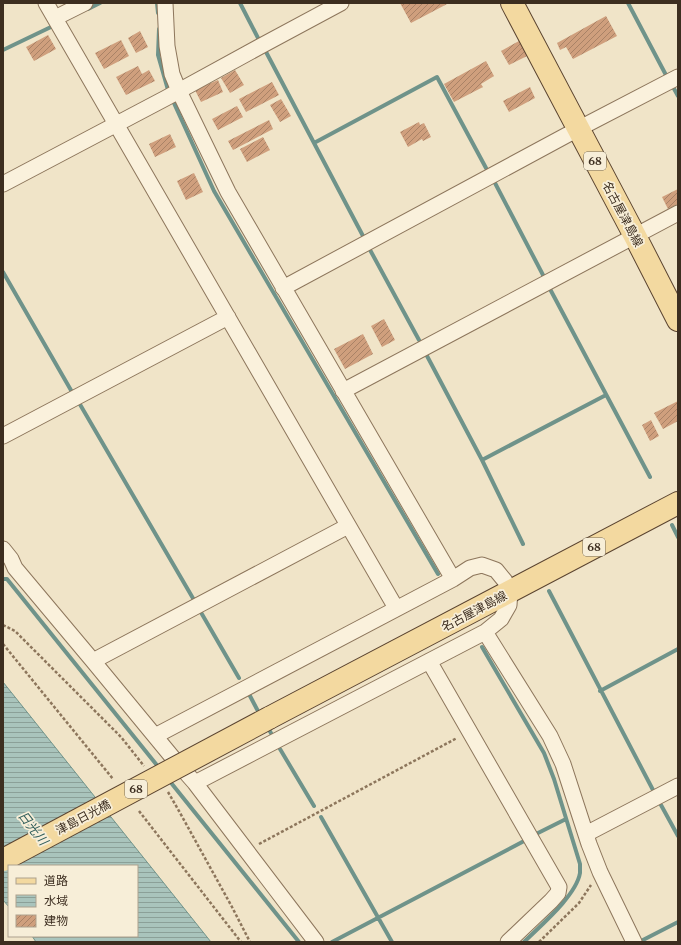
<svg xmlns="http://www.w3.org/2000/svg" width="681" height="945" viewBox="0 0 681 945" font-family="Merriweather,'Noto Sans JP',serif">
	<defs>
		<pattern id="water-rules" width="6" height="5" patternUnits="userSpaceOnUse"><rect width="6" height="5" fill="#a9c4bc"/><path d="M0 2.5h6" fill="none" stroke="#8ba098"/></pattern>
		<pattern id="building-hatch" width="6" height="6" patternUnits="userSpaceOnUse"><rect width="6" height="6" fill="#cf9f7d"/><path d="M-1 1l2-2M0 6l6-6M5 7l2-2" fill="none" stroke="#a98266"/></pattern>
	</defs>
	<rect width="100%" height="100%" fill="#f0e4c8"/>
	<path fill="url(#water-rules)" stroke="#6f938a" d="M3 682 211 942H36L32 936H137V866H9V907L3 900Z"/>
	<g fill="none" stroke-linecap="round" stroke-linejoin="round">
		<path stroke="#6f938a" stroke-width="4" d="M157 3 158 13
			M240 3 258 38
			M628 3 667 77
			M88 9 100 3
			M159 29 158 55 168 90 214 191 438 574
			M3 50 53 26
			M265 50 363 236
			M672 85 678 96
			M314 143 437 77 486 168
			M495 183 543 275
			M369 248 419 340
			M3 272 72 392
			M550 289 650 477
			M426 354 482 460 523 544
			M78 401 194 600
			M482 460 606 395
			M672 525 678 537
			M3 579H7L160 769
			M549 591 653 790
			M199 609 239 678
			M482 647 544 753 554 779 580 864C580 867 580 870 580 873 576 896 540 926 524 942
			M600 691 678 649
			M249 694 260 715
			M267 726 272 735
			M280 749 314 806
			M168 779 299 942
			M661 805 678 836
			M321 817 392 942
			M536 834 566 819
			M332 942 526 840
			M642 942 641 941 678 922"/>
	</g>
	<path fill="url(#building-hatch)" d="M400 3H449L411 23Z
		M606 16 617 36 573 59 566 47 560 50 557 43Z
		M140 31 148 47 136 53 128 38Z
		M48 35 56 49 34 61 26 47Z
		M121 40 129 56 104 69 95 53Z
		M519 41 527 56 509 65 501 51Z
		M486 61 494 76 481 84 483 87 454 102 444 84Z
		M138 66 142 74 149 70 155 81 126 95 116 77Z
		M235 70 244 85 230 93 221 78Z
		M218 80 223 92 201 102 195 90Z
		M272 82 279 95 246 112 239 99Z
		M530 87 535 98 509 112 503 101Z
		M281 99 291 116 280 122 270 105Z
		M237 106 243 117 218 130 212 119Z
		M269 120 273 129 233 150 228 141Z
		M419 122 420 125 424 123 431 137 423 141 422 139 408 147 400 132Z
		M170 134 176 147 155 157 149 144Z
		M263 137 270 150 247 162 240 149Z
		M194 173 203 192 186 200 177 181Z
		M678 189V204L668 209 662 197Z
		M384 319 395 340 382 347 371 326Z
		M363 334 373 354 345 369 334 349Z
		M678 401V421L663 429 654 413Z
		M651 420 659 436 650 441 642 425Z"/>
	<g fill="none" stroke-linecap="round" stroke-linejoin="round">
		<defs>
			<path id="minor" d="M46 3 396 608
				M165 3 167 46 172 74 179 91 228 192 453 579
				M55 18 85 3
				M3 184 166 98 259 47 341 3
				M283 288 578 129 678 77
				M343 391 678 213
				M3 436 228 317
				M3 549 11 559 15 568 93 661 173 758 195 783 316 942
				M485 632 550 736 563 764 589 844 600 872 634 942
				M93 661 348 526
				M429 661 559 887 558 893 551 901 508 942
				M155 736 453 579 470 568 482 565 496 570 505 581 510 591 509 605 501 619 485 632 195 783
				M586 834 678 786"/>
			<path id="primary" d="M512 3 635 236 678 320
				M269 718 678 503"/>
		</defs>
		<use href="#minor" stroke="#8d765c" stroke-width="17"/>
		<use href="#primary" stroke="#5b4430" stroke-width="24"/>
		<path stroke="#8d765c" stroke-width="2.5" stroke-dasharray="3 2" stroke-linecap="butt" d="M3 625 15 631 121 737 144 766
			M3 644 113 779
			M168 792 179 811 232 907 250 942
			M139 811 241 942
			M259 844 457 738
			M539 942 579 903 591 885"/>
		<use href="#minor" stroke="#faf1dc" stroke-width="15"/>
		<use href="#primary" stroke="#f3d9a0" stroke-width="22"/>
		<defs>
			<path id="primary-bridge" d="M3 860 269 718"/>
		</defs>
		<use href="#primary-bridge" stroke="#5b4430" stroke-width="24" stroke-linecap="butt"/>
		<use href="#primary-bridge" stroke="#f3d9a0" stroke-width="22"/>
	</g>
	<g text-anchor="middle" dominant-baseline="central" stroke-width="3.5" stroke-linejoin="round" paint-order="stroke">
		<g fill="#f7eed8" stroke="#756857" stroke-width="1">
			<rect x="584" y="152" width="22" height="18" rx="3"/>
			<rect x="583" y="538" width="22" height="18" rx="3"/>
			<rect x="125" y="780" width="22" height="18" rx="3"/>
		</g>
		<g font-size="11" font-weight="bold" fill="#3d2e20">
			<text x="595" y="161">68</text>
			<text x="594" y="547">68</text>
			<text x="136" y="789">68</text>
		</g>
		<g font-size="12" fill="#3d2e20" stroke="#f7eed8">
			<text transform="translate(623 214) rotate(62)">名古屋津島線</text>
			<text transform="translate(474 611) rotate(-28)">名古屋津島線</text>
			<text transform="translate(83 817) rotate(-28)">津島日光橋</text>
		</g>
		<g font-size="13" font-style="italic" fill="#2f5d5a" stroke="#f7eed8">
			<text transform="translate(33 828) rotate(52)">日光川</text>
		</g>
	</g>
	<rect width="681" height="945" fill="none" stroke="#3d2e20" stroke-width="8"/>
	<rect x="8" y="865" width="130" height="72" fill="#f7eed8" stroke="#ada18e"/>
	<rect x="16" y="878" width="20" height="6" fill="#f3d9a0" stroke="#ada18e"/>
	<text x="44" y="885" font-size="12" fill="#3d2e20">道路</text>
	<rect x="16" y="895" width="20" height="12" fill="url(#water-rules)" stroke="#ada18e"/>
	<text x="44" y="905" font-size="12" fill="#3d2e20">水域</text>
	<rect x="16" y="915" width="20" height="12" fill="url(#building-hatch)" stroke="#ada18e"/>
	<text x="44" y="925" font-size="12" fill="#3d2e20">建物</text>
</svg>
